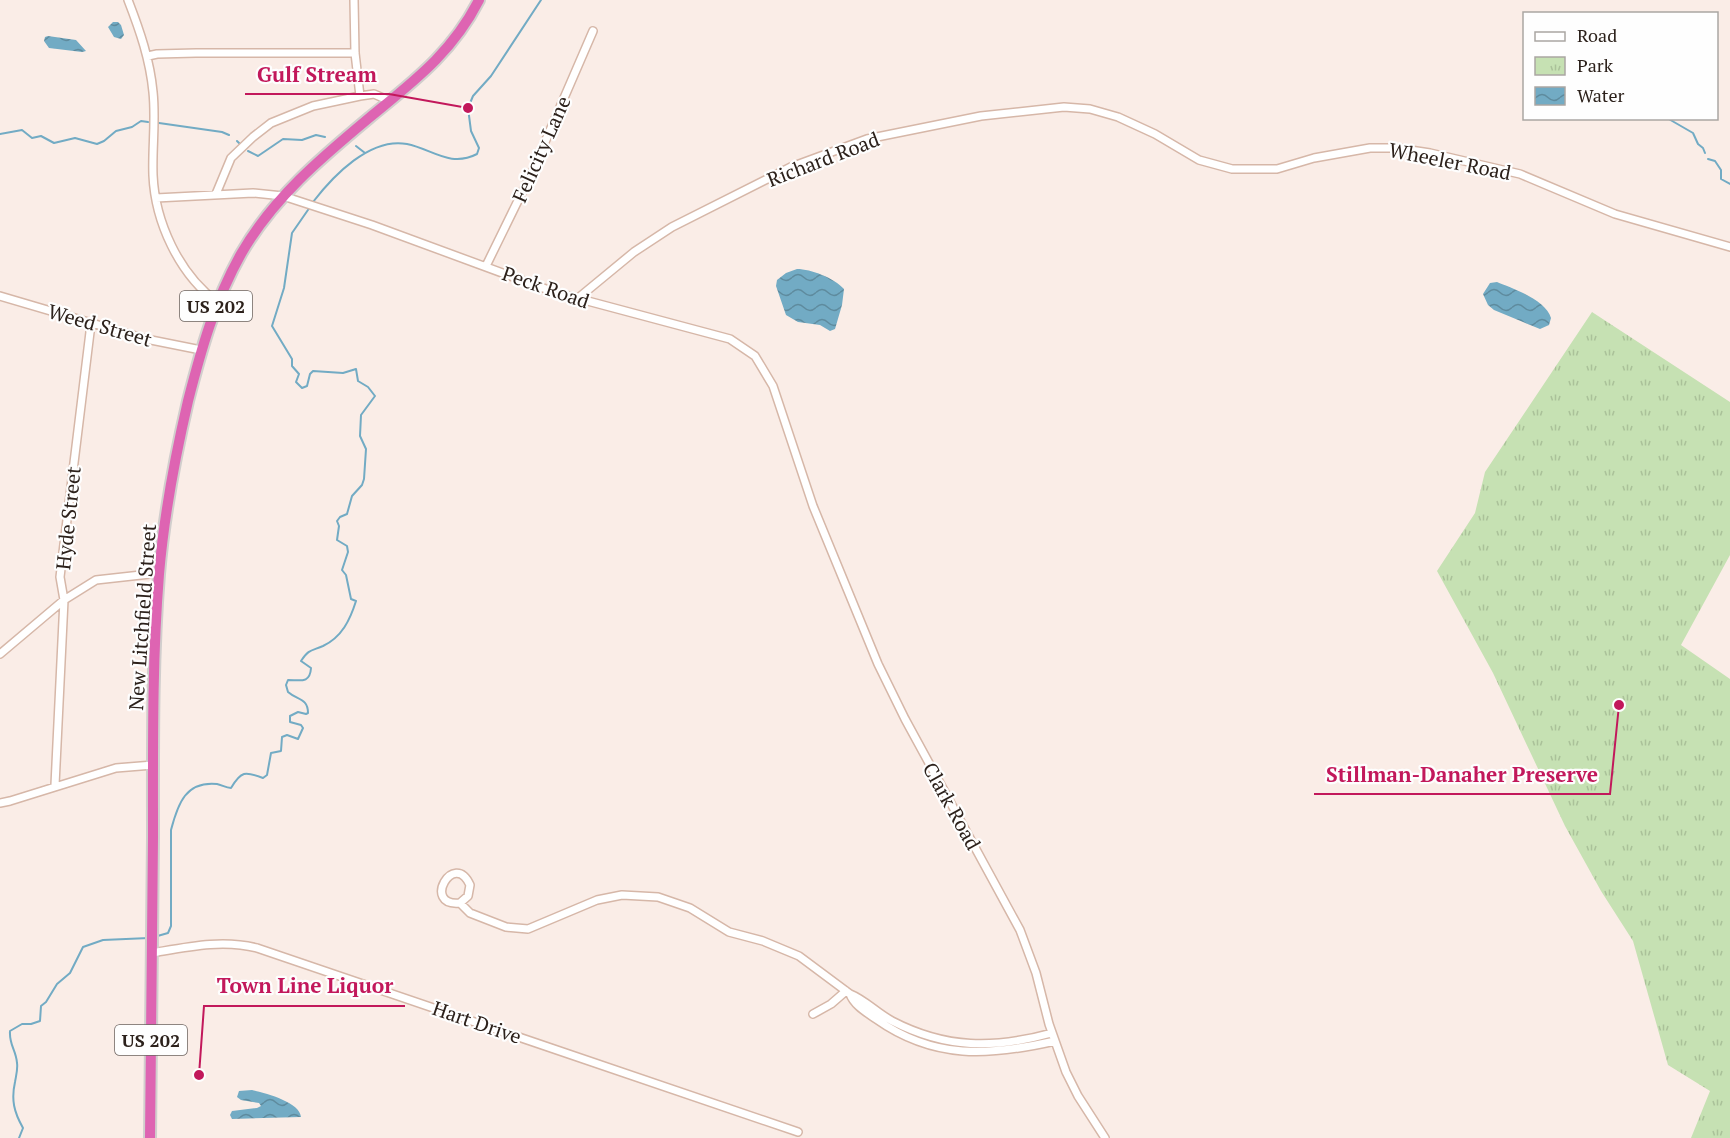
<svg xmlns="http://www.w3.org/2000/svg" width="1730" height="1138" viewBox="0 0 1730 1138" font-family="'PT Serif',serif">
	<defs>
		<pattern id="park-tufts" width="24" height="20" patternUnits="userSpaceOnUse" patternTransform="scale(1.5)"><rect width="24" height="20" fill="#c6e1b3"/><path d="M3 7l-1-3M5 7V3M7 7l1-3M15 17l-1-3M17 17v-4M19 17l1-3" fill="none" stroke="#aac199"/></pattern>
		<pattern id="water-waves" width="16" height="10" patternUnits="userSpaceOnUse" patternTransform="scale(1.5)"><rect width="16" height="10" fill="#72abc4"/><path d="M0 5q4-4 8 0t8 0" fill="none" stroke="#5e8b9e"/></pattern>
	</defs>
	<rect width="100%" height="100%" fill="#faede7"/>
	<path fill="url(#park-tufts)" d="M1592 312 1730 402V555L1681 645 1730 679V1138H1691L1710 1091 1668 1065 1633 941 1601 891 1565 826 1493 673 1437 571 1475 513 1485 472Z"/>
	<path fill="url(#water-waves)" d="M113 22H118L121 25 124 35 121 39 114 37 108 27Z
		M48 36 76 40 86 51 82 52 49 48 44 41 45 37Z
		M797 269C811 269 834 278 844 289L842 305 835 329 830 331 820 325 798 322 786 315 776 286 777 280 786 273Z
		M1497 282C1512 288 1546 300 1551 318L1549 325 1540 329 1494 310 1488 305 1483 294 1490 283Z
		M252 1090C265 1093 300 1102 301 1117L232 1119 230 1115 232 1111 257 1108 261 1106 259 1103 241 1100 237 1097 239 1091Z"/>
	<g fill="none" stroke-linecap="round" stroke-linejoin="round">
		<path stroke="#72abc4" stroke-width="2" d="M1667 118 1693 133 1698 144 1703 148 1705 153
			M159 123 222 132 229 135
			M0 134 22 130 32 138 41 136 54 143 75 138 97 144 104 141 116 131 132 127 141 121 148 122
			M237 141 239 143
			M356 146 365 153
			M248 151 258 156 283 139 302 140 316 135 325 137
			M1708 159 1715 161 1721 170V179L1730 184
			M313 202C333 176 370 137 407 144 432 149 450 168 477 154L479 148 471 131 468 108 473 96 491 76 541 0
			M154 937 168 933 171 926V830C178 803 186 781 217 784 222 785 226 788 231 788 241 771 245 771 263 778L267 775 271 753 281 751 282 737 287 735 298 739 303 728 301 725 290 722V716L298 712 306 714 308 713C308 698 297 700 288 692L286 685 288 680C300 680 310 684 311 668L301 661C309 649 311 651 323 646 342 637 350 620 356 601L351 599 346 575 342 570 348 552 347 546 337 540 339 526 337 521 340 517 347 514 352 496 362 485 364 479 366 449 360 436 361 415 375 396 368 387 358 381 356 369 343 373 313 371 310 374 307 386 302 388 296 382 299 374 292 366V359L272 326 284 288 292 233 310 207
			M19 1138 23 1128C14 1112 11 1100 15 1082 16 1076 18 1069 17 1063 16 1050 9 1045 10 1031L22 1024H31L40 1021 41 1006 46 1002 57 984 70 973 83 947 103 940 149 938"/>
		<defs>
			<path id="minor" d="M128 0C140 31 150 60 153 92 156 120 152 148 153 175 155 222 179 274 217 302
				M354 0 355 53 360 96
				M148 56 157 54 196 53H355
				M216 194 231 158 253 137 271 123 313 106 360 96 374 94 390 101
				M156 198 253 193 283 196 372 225 554 292 730 339 755 356 773 386 813 506 878 664 905 719 1020 930 1036 973 1049 1024 1066 1072 1078 1096 1105 1138
				M486 266 532 172 593 31
				M0 296 146 339 201 350
				M577 299 634 252 672 227 791 167 867 139 981 116 1064 107 1090 109 1118 117 1155 134 1199 160 1232 169H1277L1314 158 1370 148H1397L1430 153 1520 174 1615 214 1730 247
				M0 654 64 600 96 580 159 573
				M55 785 64 600 60 577 91 324
				M0 803 10 801 116 768 153 765
				M460 903 468 896 470 885C454 849 421 907 460 903L470 913 506 927 528 929 597 900 622 895 658 897 690 908 729 932 763 941 799 956 850 994
				M152 953C187 947 222 939 257 948L798 1132
				M813 1014 831 1004 846 991
				M1052 1033C994 1049 946 1049 892 1021 877 1013 865 1000 850 994 854 1005 866 1012 876 1019 934 1060 989 1056 1055 1041"/>
			<path id="highway" d="M150 1138C151 1038 152 937 153 837 153 749 152 661 159 574 164 516 175 457 188 401 201 350 215 300 241 254 273 198 321 158 369 118 414 81 452 53 479 0"/>
		</defs>
		<use href="#minor" stroke="#d6b7a8" stroke-width="10"/>
		<use href="#highway" stroke="#d1cecd" stroke-width="14"/>
		<use href="#minor" stroke="#fff" stroke-width="7"/>
		<use href="#highway" stroke="#de64b2" stroke-width="10"/>
	</g>
	<g text-anchor="middle" dominant-baseline="central" stroke-width="4.5" stroke-linejoin="round" paint-order="stroke">
		<g fill="#fefefe" stroke="#6b635f" stroke-width="1.5">
			<rect x="180" y="291" width="72" height="30" rx="4.5"/>
			<rect x="115" y="1025" width="72" height="30" rx="4.5"/>
		</g>
		<g font-size="18" font-weight="bold" fill="#2c211b">
			<text x="216" y="306">US 202</text>
			<text x="151" y="1040">US 202</text>
		</g>
		<g font-size="20" fill="#2c211b" stroke="#fefefe">
			<text transform="translate(541 149) rotate(-66)">Felicity Lane</text>
			<text transform="translate(823 159) rotate(-21)">Richard Road</text>
			<text transform="translate(1450 161) rotate(11)">Wheeler Road</text>
			<text transform="translate(546 287) rotate(19)">Peck Road</text>
			<text transform="translate(100 325) rotate(16)">Weed Street</text>
			<text transform="translate(68 518) rotate(-84)">Hyde Street</text>
			<text transform="translate(142 617) rotate(-86)">New Litchfield Street</text>
			<text transform="translate(952 806) rotate(61)">Clark Road</text>
			<text transform="translate(477 1022) rotate(19)">Hart Drive</text>
		</g>
	</g>
	<path fill="none" stroke="#c2185b" stroke-width="2" d="M468 108L389 94H245M1619 705L1610 794H1314M199 1075L204 1006H405"/>
	<g fill="#c2185b" stroke="#fefefe" stroke-width="2">
		<circle cx="468" cy="108" r="6"/>
		<circle cx="1619" cy="705" r="6"/>
		<circle cx="199" cy="1075" r="6"/>
	</g>
	<g font-size="21" text-anchor="middle" font-weight="bold" fill="#c2185b" stroke="#fefefe" stroke-width="4.5" stroke-linejoin="round" paint-order="stroke">
		<text x="317" y="82">Gulf Stream</text>
		<text x="1462" y="782">Stillman-Danaher Preserve</text>
		<text x="305" y="993">Town Line Liquor</text>
	</g>
	<rect x="1523" y="12" width="195" height="108" fill="#fefefe" stroke="#aaa6a3" stroke-width="1.5"/>
	<rect x="1535" y="32" width="30" height="9" fill="#ffffff" stroke="#aaa6a3" stroke-width="1.5"/>
	<text x="1577" y="42" font-size="18" fill="#2c211b">Road</text>
	<rect x="1535" y="57" width="30" height="18" fill="url(#park-tufts)" stroke="#aaa6a3" stroke-width="1.5"/>
	<text x="1577" y="72" font-size="18" fill="#2c211b">Park</text>
	<rect x="1535" y="87" width="30" height="18" fill="url(#water-waves)" stroke="#aaa6a3" stroke-width="1.5"/>
	<text x="1577" y="102" font-size="18" fill="#2c211b">Water</text>
</svg>
